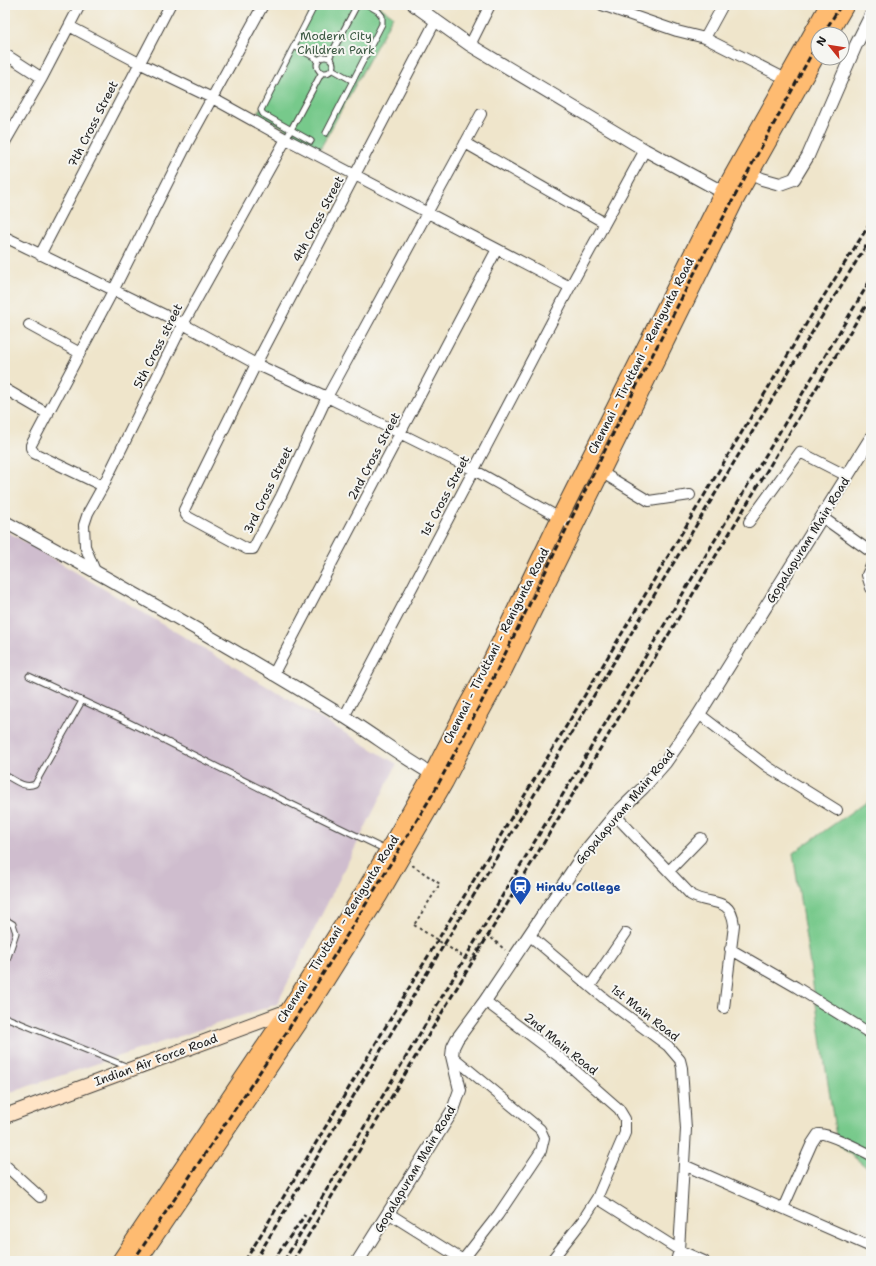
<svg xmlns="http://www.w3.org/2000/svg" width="876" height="1266" viewBox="0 0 876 1266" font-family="'Shantell Sans',sans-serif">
	<rect width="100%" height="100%" fill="#f6f6f2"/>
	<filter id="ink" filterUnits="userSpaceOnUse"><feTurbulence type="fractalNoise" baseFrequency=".025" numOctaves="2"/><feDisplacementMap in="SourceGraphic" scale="8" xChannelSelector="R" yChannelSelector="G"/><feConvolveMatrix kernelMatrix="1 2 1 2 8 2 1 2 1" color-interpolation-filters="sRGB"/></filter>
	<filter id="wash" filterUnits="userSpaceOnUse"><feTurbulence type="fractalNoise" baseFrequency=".012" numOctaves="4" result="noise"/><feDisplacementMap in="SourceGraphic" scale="16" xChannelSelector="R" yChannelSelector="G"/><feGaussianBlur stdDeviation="0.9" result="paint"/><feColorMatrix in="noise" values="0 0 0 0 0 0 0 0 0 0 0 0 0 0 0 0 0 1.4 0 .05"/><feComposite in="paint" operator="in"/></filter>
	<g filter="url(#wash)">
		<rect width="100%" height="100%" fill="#efe5cb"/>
		<path fill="#cfbdce" d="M5 530 397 764 277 1004 5 1094Z"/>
		<path fill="#77c98b" stroke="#4a7254" d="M314 5H377L393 16 320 149 258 113Z
			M871 798V1171L837 1143 793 853Z"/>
	</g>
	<g filter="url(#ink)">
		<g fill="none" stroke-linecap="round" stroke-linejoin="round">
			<defs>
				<path id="service" d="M294 46 319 60
					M317 65a8 8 0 1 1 16 0a8 8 0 1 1-16 0Z
					M329 58 357 5
					M332 69 353 81
					M326 133 382 24V16L378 11 368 5
					M286 139 322 72
					M311 141 263 114 261 110 315 5
					M29 676 124 720 283 800 386 850
					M5 775C14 780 25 789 35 784L82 701
					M5 919 13 924 16 933 5 966
					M5 1017 128 1067"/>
				<path id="minor" d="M602 5 677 31 705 38 786 79
					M69 26 139 63 212 98 286 139 570 287 645 150
					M705 38 723 5
					M470 45 490 5
					M5 54 42 78
					M481 114 327 397 474 470 574 526
					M5 142 42 78 80 5
					M465 143 605 223
					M5 237 183 324 256 364 327 397 281 496 253 549H247L188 517 186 515 184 510 256 364 436 20
					M40 255 170 5
					M29 325 80 353
					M5 389 48 414
					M601 472 649 501 690 495
					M103 486 34 453 31 448V445L114 289 189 140 263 5
					M822 517 871 552
					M749 522 800 452 847 476
					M871 566 867 575 871 588
					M95 571 85 546 84 525 88 513 103 486 183 324 286 139
					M273 675 497 249
					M699 714 768 767 837 810
					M344 717 570 287
					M615 815 691 895C709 906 731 895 734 925L724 1008
					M669 871 701 838
					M529 935 606 1000 668 1046 680 1060 682 1068 686 1129 679 1250 676 1261
					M730 949 796 987 871 1034
					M590 986 626 933
					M485 1001 562 1059 619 1109 625 1119V1133L597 1198 583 1220 551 1261
					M452 1056 540 1129 544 1138 541 1151 498 1215 462 1261
					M5 1165 40 1197
					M684 1165 871 1247
					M597 1198 679 1250 704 1261
					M783 1208 812 1143 818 1134C827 1132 861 1150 871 1155
					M388 1213 463 1260"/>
				<path id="tertiary" d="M414 5 470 45 645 150 730 196
					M751 174 762 179 780 184 794 179 808 156 856 45 871 15
					M5 522C119 584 232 648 343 716 375 736 406 760 439 778
					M358 1261 453 1110 460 1090 452 1056 453 1047 457 1039 485 1001 587 849 615 815 643 788 665 763 699 714 871 438"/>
				<path id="secondary" d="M5 1116 288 1011H293"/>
				<path id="trunk" d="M829 34 846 5
					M120 1261 288 1011 366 888 432 774 466 707 490 663 560 517 723 192 828 5
					M138 1261 301 1020 379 896 445 782 480 714 504 670 736 199 818 53"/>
			</defs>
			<use href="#service" stroke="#3c3a36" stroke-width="7"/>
			<use href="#minor" stroke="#3c3a36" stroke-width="12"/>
			<use href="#tertiary" stroke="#3c3a36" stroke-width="14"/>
			<use href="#secondary" stroke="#3c3a36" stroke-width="16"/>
			<use href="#trunk" stroke="#3c3a36" stroke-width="18"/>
			<path stroke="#3c3a36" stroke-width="2" stroke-dasharray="3 3" stroke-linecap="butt" d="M412 865 440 884 414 925
				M470 961 488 935 505 950"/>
			<use href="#service" stroke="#fff" stroke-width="5"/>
			<use href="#minor" stroke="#fff" stroke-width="10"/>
			<use href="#tertiary" stroke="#fff" stroke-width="12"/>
			<use href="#secondary" stroke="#ffe4c6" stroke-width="14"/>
			<use href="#trunk" stroke="#febb71" stroke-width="16"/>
			<path stroke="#1c1c1c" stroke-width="3" stroke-dasharray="6 3" stroke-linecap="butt" d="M823 34 841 5
				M133 1261 286 1033 352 927 434 792 481 703 635 389 715 233 818 42
				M245 1261 642 600 808 321 871 222
				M255 1261 421 983 816 326 871 238
				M273 1261 305 1215
				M284 1261 871 279
				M293 1261 871 297"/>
			<path stroke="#3c3a36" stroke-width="2" stroke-dasharray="3 3" stroke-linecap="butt" d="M414 925 470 961"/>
		</g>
	</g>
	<defs>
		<symbol id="station-pin" viewBox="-11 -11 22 30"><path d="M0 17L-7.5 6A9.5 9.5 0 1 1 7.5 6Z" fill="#1a4fb4" stroke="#f6f6f2"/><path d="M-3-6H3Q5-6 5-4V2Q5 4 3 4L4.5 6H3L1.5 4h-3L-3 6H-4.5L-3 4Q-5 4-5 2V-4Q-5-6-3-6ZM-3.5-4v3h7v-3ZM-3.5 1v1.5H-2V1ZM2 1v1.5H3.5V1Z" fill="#fff"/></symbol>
	</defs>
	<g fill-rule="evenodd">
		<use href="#station-pin" x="508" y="874" width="25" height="34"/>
	</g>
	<g text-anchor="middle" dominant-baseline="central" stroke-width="4" stroke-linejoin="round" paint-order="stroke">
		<g font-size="12" fill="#3c5943" stroke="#f6f6f2">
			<text x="336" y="36">Modern City<tspan x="336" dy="14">Children Park</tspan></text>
		</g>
		<g font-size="12" fill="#1c1c1c" stroke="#f6f6f2">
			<text transform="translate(93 124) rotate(-63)">7th Cross Street</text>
			<text transform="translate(318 219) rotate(-62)">4th Cross Street</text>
			<text transform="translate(158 346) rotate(-63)">5th Cross street</text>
			<text transform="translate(641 356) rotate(-63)">Chennai - Tiruttani - Renigunta Road</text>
			<text transform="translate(374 456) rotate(-62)">2nd Cross Street</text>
			<text transform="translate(268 490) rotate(-64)">3rd Cross Street</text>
			<text transform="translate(445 496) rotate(-62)">1st Cross Street</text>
			<text transform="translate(808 540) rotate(-58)">Gopalapuram Main Road</text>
			<text transform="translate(496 646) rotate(-63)">Chennai - Tiruttani - Renigunta Road</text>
			<text transform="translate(625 807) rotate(-50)">Gopalapuram Main Road</text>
			<text transform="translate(338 929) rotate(-58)">Chennai - Tiruttani - Renigunta Road</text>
			<text transform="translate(645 1013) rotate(38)">1st Main Road</text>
			<text transform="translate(561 1044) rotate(39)">2nd Main Road</text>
			<text transform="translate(156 1060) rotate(-20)">Indian Air Force Road</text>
			<text transform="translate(415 1169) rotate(-59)">Gopalapuram Main Road</text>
		</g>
		<g font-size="12" font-weight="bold" fill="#164399" stroke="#f6f6f2" text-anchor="start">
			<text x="536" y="887">Hindu College</text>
		</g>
	</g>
	<rect width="876" height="1266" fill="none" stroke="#f6f6f2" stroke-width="20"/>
	<g transform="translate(830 46) rotate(300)"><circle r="19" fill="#f6f6f2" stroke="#9f9f9c"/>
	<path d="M0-3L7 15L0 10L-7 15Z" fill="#c8321e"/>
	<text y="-6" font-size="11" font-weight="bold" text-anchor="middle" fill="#1c1c1c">N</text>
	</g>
</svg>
